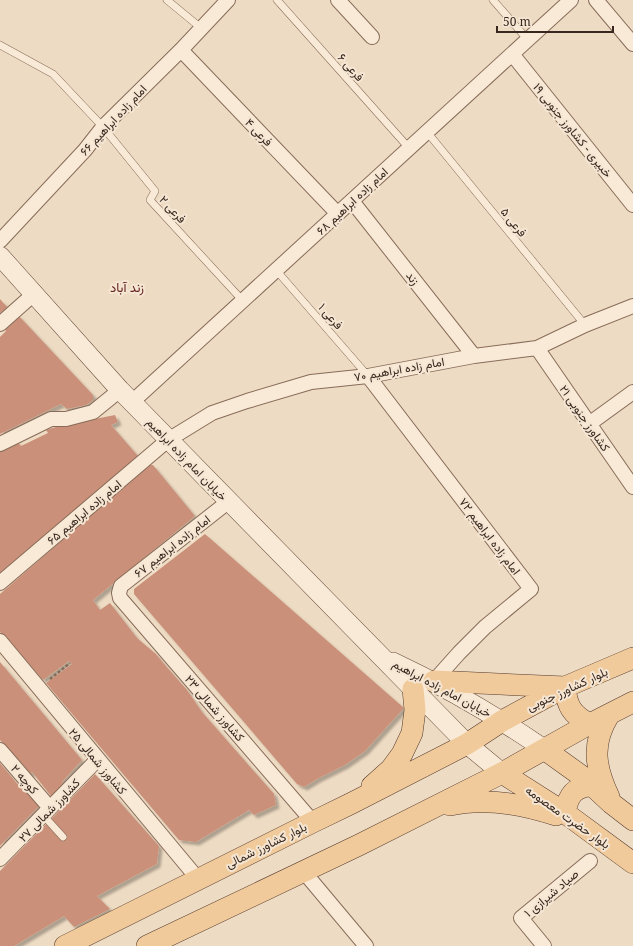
<svg xmlns="http://www.w3.org/2000/svg" width="633" height="946" viewBox="0 0 633 946" font-family="'Noto Serif',Vazirmatn,serif">
	<defs>
		<filter id="shadow"><feDropShadow dx="3.5" dy="3.5" stdDeviation="1" flood-color="#0004"/></filter>
	</defs>
	<rect width="100%" height="100%" fill="#eedbc3"/>
	<path fill="#cb9079" filter="url(#shadow)" d="M0 299 7 307 0 313Z
		M18 315 93 395V400L86 405 67 409 61 404 0 434V337L6 331 4 328Z
		M115 415 118 422 111 425 138 456 0 574V450L17 441 21 446 48 433 46 430 59 426Z
		M149 465H153L195 516 93 600 100 610 110 603 137 638 156 654 165 665 187 690 202 712 274 794 276 805 254 815 249 810 196 842 179 840 46 683 72 664 69 661 43 680 0 632V594Z
		M205 534 404 708 365 751 345 765 317 779 304 787 297 784 134 594V589Z
		M0 662 82 760 62 782 64 785 51 796 32 772 29 775 0 740Z
		M0 763 24 792 27 789 40 805 0 846Z
		M95 774 159 846 157 864 97 896 110 909 74 927 64 916 14 946H0V871L47 823 63 840 67 837 51 819Z"/>
	<g fill="none" stroke-linecap="round" stroke-linejoin="round">
		<defs>
			<path id="lane" d="M167 0 201 28
				M277 0 409 148
				M493 0 528 40
				M0 45 53 74 103 127 155 191 150 200 243 301
				M427 132 585 325
				M276 270 368 376
				M43 815 63 837"/>
			<path id="street" d="M338 0 372 37
				M596 0 633 44
				M181 50 338 214
				M512 54 633 205
				M352 201 474 356
				M0 241 85 150 103 127 181 50 228 0
				M0 324 35 293
				M537 348 633 487
				M368 376 531 589 485 627 459 653 434 681
				M132 402 571 0
				M589 424 633 392
				M0 444 51 419H66L93 412 120 390
				M228 502 121 586 119 593 120 598 313 822
				M0 583 168 440 212 413 247 401 311 382 368 376 474 356 537 348 585 325 633 306
				M0 641 198 879
				M0 750 50 808
				M0 859 97 760
				M304 872 366 946
				M544 946 521 918 590 861"/>
			<path id="secondary" d="M0 256 120 390 467 744 502 773
				M393 662C446 687 496 716 544 749"/>
			<path id="primary" d="M434 681 565 687C567 707 572 714 589 724
				M609 715C591 744 595 767 609 797
				M544 749 583 777 611 803 633 820
				M502 773 565 813 633 863
				M372 786 391 769 402 754 412 733 415 710 413 689
				M450 805C485 797 522 804 556 815
				M565 813C568 795 574 787 593 785
				M65 946 313 822 352 803 467 744 502 721 565 687 633 658
				M147 946 359 845 502 773 582 728 633 702"/>
		</defs>
		<use href="#lane" stroke="#886c5a" stroke-width="8"/>
		<use href="#street" stroke="#886c5a" stroke-width="16"/>
		<use href="#secondary" stroke="#694d3d" stroke-width="20"/>
		<use href="#primary" stroke="#553b2e" stroke-width="22"/>
		<path stroke="#886c5a" stroke-width="2.5" stroke-dasharray="3 2" stroke-linecap="butt" d="M50 679 70 663"/>
		<use href="#lane" stroke="#f8ead6" stroke-width="7"/>
		<use href="#street" stroke="#f8ead6" stroke-width="14"/>
		<use href="#secondary" stroke="#f8ead6" stroke-width="19"/>
		<use href="#primary" stroke="#f0ca9b" stroke-width="21"/>
	</g>
	<g text-anchor="middle" dominant-baseline="central" stroke-width="4" stroke-linejoin="round" paint-order="stroke">
		<g font-size="12" fill="#38271e" stroke="#f5e6d3">
			<text transform="translate(351 67) rotate(48)">فرعی ۶</text>
			<text transform="translate(113 120) rotate(-47)">امام زاده ابراهیم ۶۶</text>
			<text transform="translate(573 130) rotate(51)">خبیری - کشاورز جنوبی ۱۹</text>
			<text transform="translate(259 132) rotate(46)">فرعی ۴</text>
			<text transform="translate(352 201) rotate(-43)">امام زاده ابراهیم ۶۸</text>
			<text transform="translate(173 209) rotate(47)">فرعی ۲</text>
			<text transform="translate(514 222) rotate(51)">فرعی ۵</text>
			<text transform="translate(413 278) rotate(52)">زند</text>
			<text transform="translate(331 316) rotate(49)">فرعی ۱</text>
			<text transform="translate(399 369) rotate(-10)">امام زاده ابراهیم ۷۰</text>
			<text transform="translate(585 418) rotate(55)">کشاورز جنوبی ۲۱</text>
			<text transform="translate(187 459) rotate(46)">خیابان امام زاده ابراهیم</text>
			<text transform="translate(84 512) rotate(-40)">امام زاده ابراهیم ۶۵</text>
			<text transform="translate(490 536) rotate(53)">امام زاده ابراهیم ۷۲</text>
			<text transform="translate(172 546) rotate(-38)">امام زاده ابراهیم ۶۷</text>
			<text transform="translate(442 688) rotate(28)">خیابان امام زاده ابراهیم</text>
			<text transform="translate(567 689) rotate(-25)">بلوار کشاورز جنوبی</text>
			<text transform="translate(215 708) rotate(49)">کشاورز شمالی ۲۳</text>
			<text transform="translate(98 761) rotate(50)">کشاورز شمالی ۲۵</text>
			<text transform="translate(25 779) rotate(49)">کوچه ۲</text>
			<text transform="translate(49 810) rotate(-46)">کشاورز شمالی ۲۷</text>
			<text transform="translate(568 817) rotate(35)">بلوار حضرت معصومه</text>
			<text transform="translate(266 845) rotate(-26)">بلوار کشاورز شمالی</text>
			<text transform="translate(551 893) rotate(-40)">صیاد شیرازی ۱</text>
		</g>
		<g font-size="13" fill="#64231e" stroke="#f5e6d3">
			<text x="127" y="287">زند آباد</text>
		</g>
	</g>
	<path d="M497 26v6h116v-6" fill="none" stroke="#38271e" stroke-width="2"/>
	<text x="503" y="26" font-size="12" fill="#38271e" stroke="#f5e6d3" stroke-width="3" paint-order="stroke">50 m</text>
</svg>
